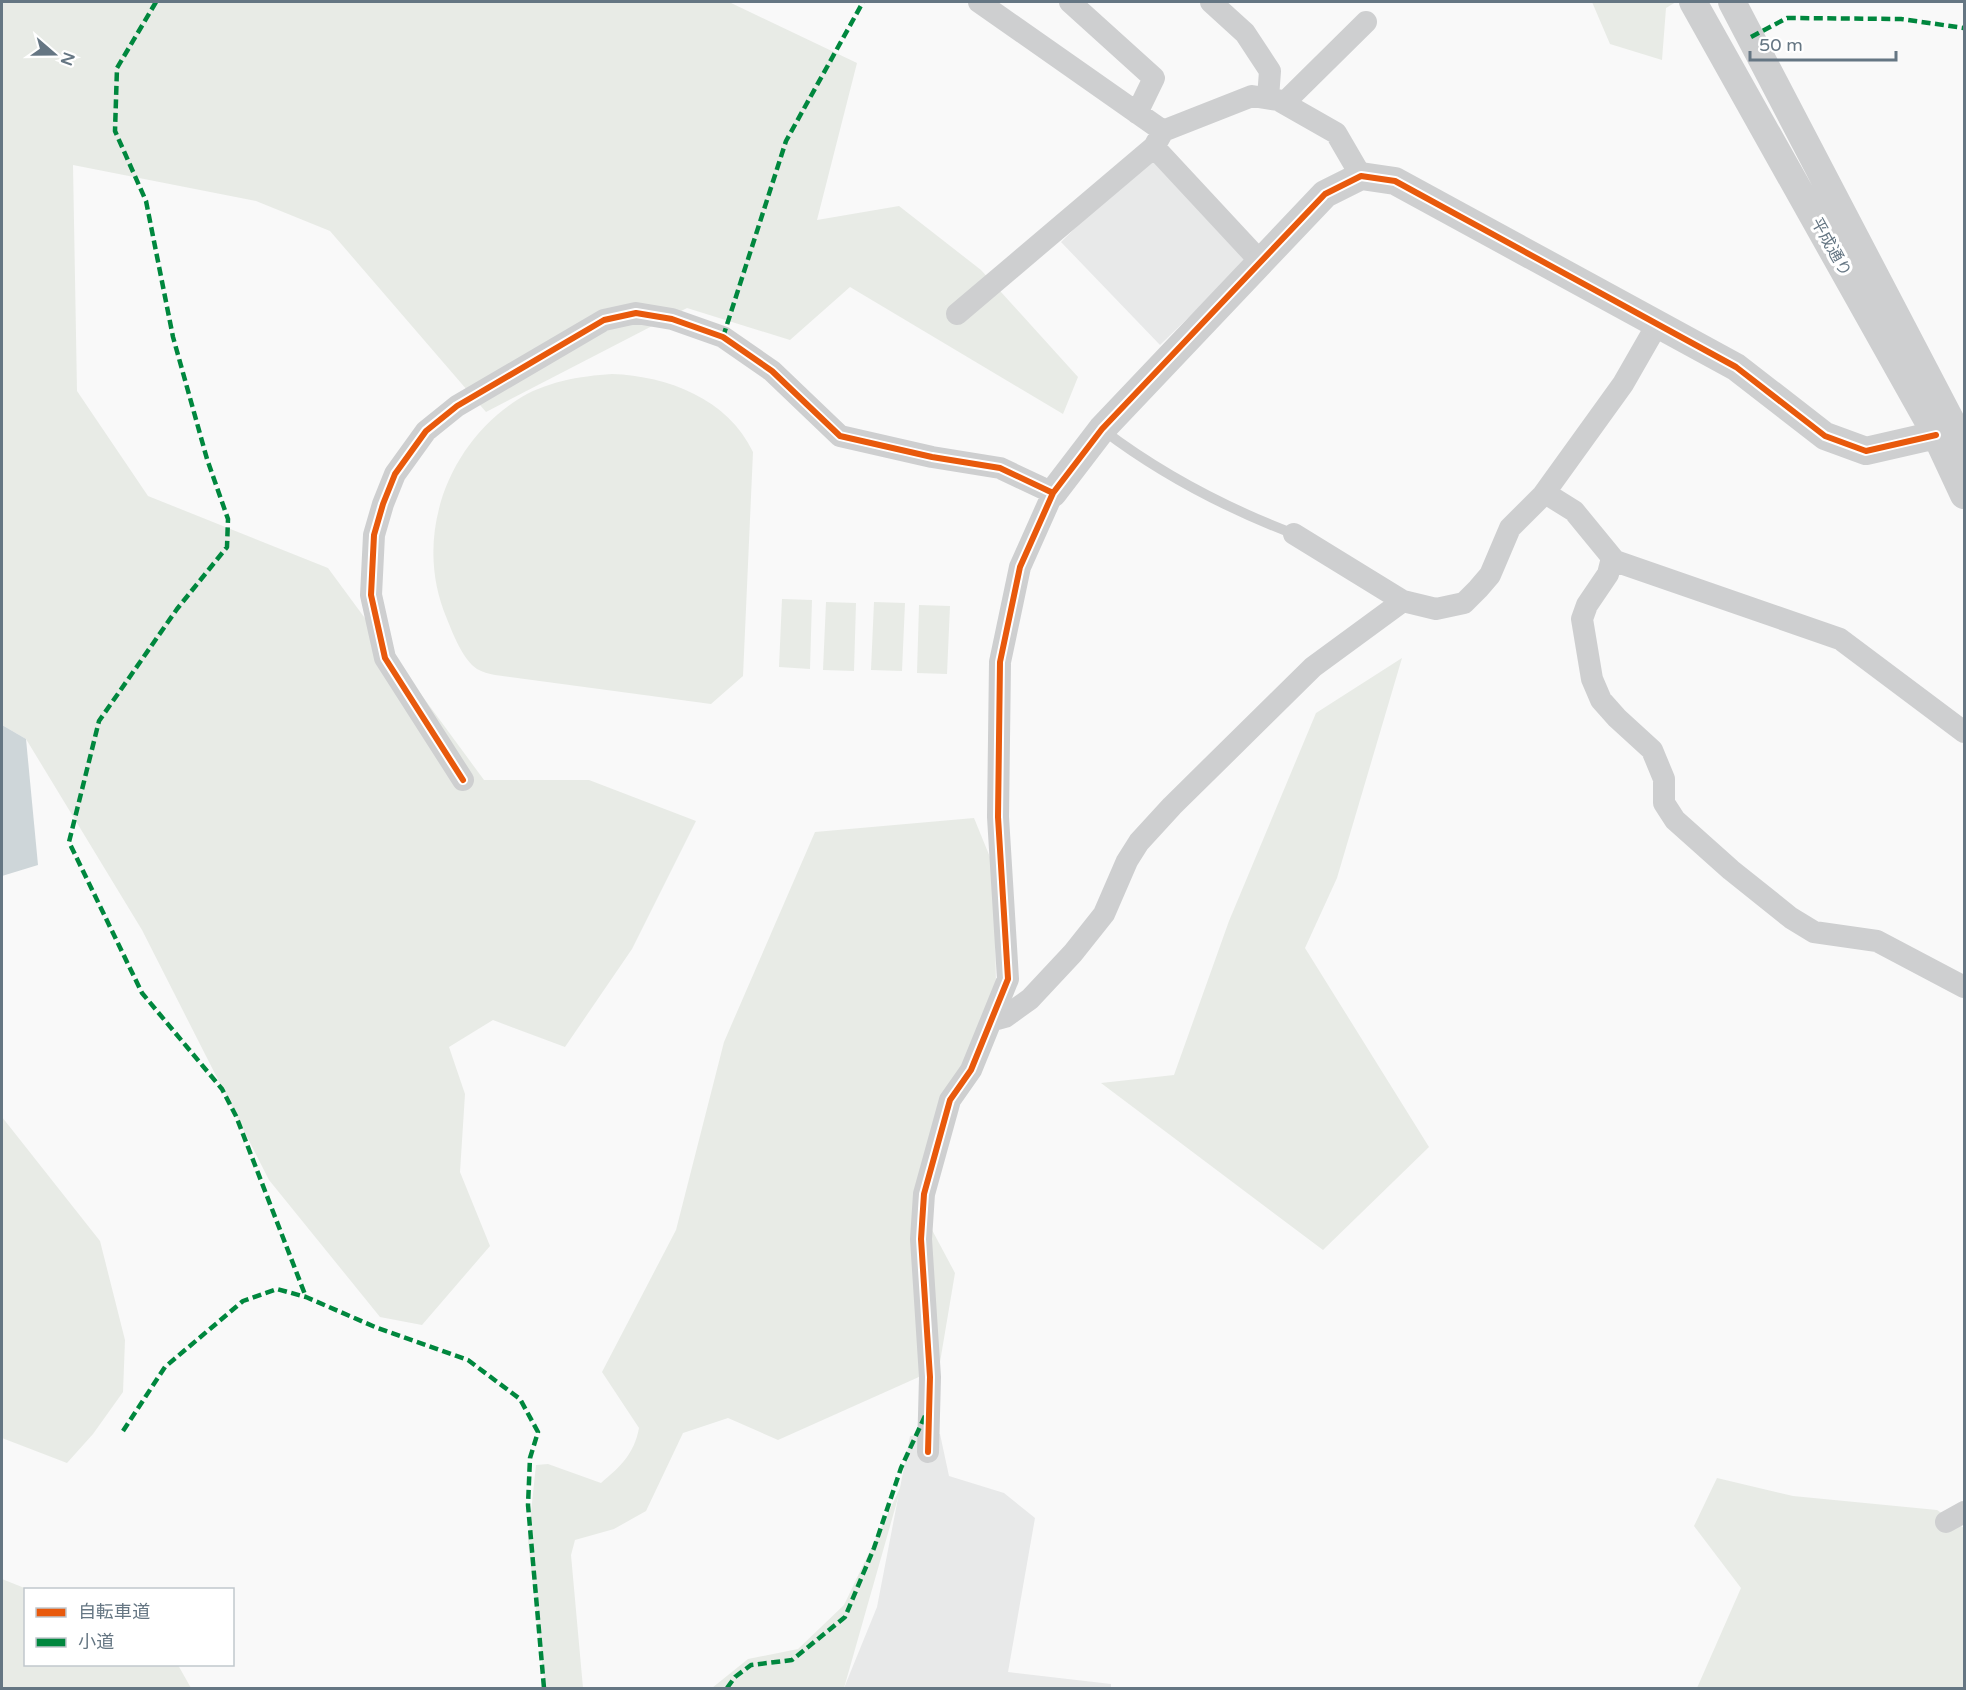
<svg xmlns="http://www.w3.org/2000/svg" width="1966" height="1690" viewBox="0 0 1966 1690" font-family="'Varela Round','Noto Sans JP',sans-serif">
	<rect width="100%" height="100%" fill="#f9f9f9"/>
	<path fill="#e8e9e9" d="M1153 152 1253 255 1160 345 1061 242Z
		M940 1434 949 1476 1004 1493 1035 1518 1008 1672 1111 1684V1688H844L877 1607 910 1436Z"/>
	<path fill="#e8ebe6" d="M2 2H729L857 63 817 220 899 206 981 270 1078 377 1063 414 850 287 790 340 687 308 486 412 330 231 256 201 73 165 77 391 148 496 328 568 484 780H589L696 821 632 949 565 1047 493 1020 449 1047 465 1094 460 1172 490 1246 422 1325 380 1317 269 1180 142 930 26 739 2 725Z
		M1592 2H1676L1666 8 1662 60 1610 44Z
		M612 374C668 376 728 399 753 452L743 676 711 704 495 675C489 674 482 672 477 669 463 660 453 634 447 619 413 540 445 447 517 400 544 382 580 376 612 374Z
		M782 599 812 600 810 669 779 667Z
		M826 602 856 603 854 671 823 670Z
		M874 602 905 603 902 671 871 670Z
		M919 605 950 606 947 674 917 673Z
		M1402 658 1337 878 1305 948 1429 1147 1323 1250 1101 1083 1174 1075 1229 921 1316 713Z
		M974 818 994 867 996 986 915 1198 955 1273 939 1368 778 1440 728 1418 683 1433 646 1511 614 1529 575 1540 571 1555 583 1688H545L528 1541 536 1465 548 1464 601 1483C621 1466 634 1454 639 1428L602 1372 676 1230 724 1042 815 832Z
		M2 1117 100 1241 125 1340 123 1392 93 1434 67 1463 2 1438Z
		M1717 1478 1793 1496 1937 1510 1964 1528V1688H1697L1741 1588 1694 1526Z
		M902 1484 844 1688H712L748 1659 798 1649 844 1605Z
		M2 1579 27 1589 26 1664 178 1665 191 1688H2Z"/>
	<path fill="#ced6d9" d="M2 725 26 739 38 865 2 876Z"/>
	<g fill="none" stroke-linecap="round" stroke-linejoin="round">
		<path stroke="#cecfd0" stroke-width="10" d="M1103 430C1161 474 1226 508 1294 534"/>
		<path stroke="#cecfd0" stroke-width="22" d="M979 2 1163 131
			M1070 2 1154 78 1137 113
			M1211 2 1245 33 1270 71 1268 98
			M1284 103 1366 22
			M1154 147 1260 261
			M957 314 1154 147 1163 131 1252 96 1278 100 1336 133 1361 176
			M1543 495 1623 384 1658 323
			M1294 534 1403 601 1436 609 1464 603 1478 589 1490 575 1510 528 1543 495 1550 496 1574 511 1615 561 1840 639 1964 732
			M1612 558 1608 574 1587 605 1582 619 1592 679 1601 700 1617 718 1652 750 1664 779V803L1675 820 1731 870 1791 918 1814 932 1877 941 1964 987
			M463 780 385 658 371 595 374 535 383 504 395 474 426 431 457 406 604 320 636 313 672 319 723 337 772 371 840 436 932 457 1000 468 1053 493 1020 567 1000 662 998 817 1008 979 971 1070 950 1100 924 1194 921 1239 930 1377 928 1452
			M994 1020 1005 1017 1030 999 1073 953 1104 914 1127 861 1139 842 1172 806 1313 667 1403 601
			M1946 1522 1964 1512"/>
		<path stroke="#cecfd0" stroke-width="28" d="M1693 2 1936 435 1964 495
			M1732 2 1964 446
			M1053 493 1102 429 1325 194 1361 176 1395 181 1736 367 1825 436 1866 451 1936 435"/>
		<path stroke="#00873e" stroke-width="4.5" stroke-dasharray="9 4.5" stroke-linecap="butt" d="M156 2 117 68 115 131 146 201 173 337 207 459 228 519 227 547 177 609 99 721 69 842 142 993 222 1089 236 1116 306 1297
			M1751 37 1787 18 1901 19 1964 28
			M723 337 786 141 863 2
			M123 1431 165 1367 243 1301 277 1289 306 1297 375 1327 468 1360 520 1399 538 1432 530 1458 528 1505 544 1688
			M727 1688 735 1677 751 1665 792 1660 845 1617 874 1548 901 1468 925 1416"/>
		<defs>
			<path id="cycleway" d="M463 780 385 658 371 595 374 535 383 504 395 474 426 431 457 406 604 320 636 313 672 319 723 337 772 371 840 436 932 457 1000 468 1053 493
				M928 1452 930 1377 921 1239 924 1194 950 1100 971 1070 1008 979 998 817 1000 662 1020 567 1053 493 1102 429 1325 194 1361 176 1395 181 1736 367 1825 436 1866 451 1936 435"/>
		</defs>
		<use href="#cycleway" stroke="#fff" stroke-width="10"/>
		<use href="#cycleway" stroke="#e8590c" stroke-width="6"/>
	</g>
	<g text-anchor="middle" dominant-baseline="central" stroke-width="6" stroke-linejoin="round" paint-order="stroke">
		<g font-size="16" fill="#657683" stroke="#fff">
			<text transform="translate(1831 247) rotate(61)">平成通り</text>
		</g>
	</g>
	<rect width="1966" height="1690" fill="none" stroke="#657683" stroke-width="6"/>
	<rect x="24" y="1588" width="210" height="78" fill="#ffffff" stroke="#c1c8cd" stroke-width="1.5"/>
	<rect x="36" y="1608" width="30" height="9" fill="#e8590c" stroke="#c1c8cd" stroke-width="1.5"/>
	<text x="78" y="1618" font-size="18" fill="#657683">自転車道</text>
	<rect x="36" y="1638" width="30" height="9" fill="#00873e" stroke="#c1c8cd" stroke-width="1.5"/>
	<text x="78" y="1648" font-size="18" fill="#657683">小道</text>
	<g transform="translate(54 54) rotate(110)" stroke="#ffffff" stroke-width="4.5" paint-order="stroke">
	<path d="M0-4.5L10 22L0 15L-10 22Z" fill="#657683"/>
	<text y="-9" font-size="16" font-weight="bold" text-anchor="middle" fill="#657683">N</text>
	</g>
	<path d="M1750 51v9h146v-9" fill="none" stroke="#657683" stroke-width="3"/>
	<text x="1759" y="51" font-size="18" fill="#657683" stroke="#ffffff" stroke-width="4.5" paint-order="stroke">50 m</text>
</svg>
